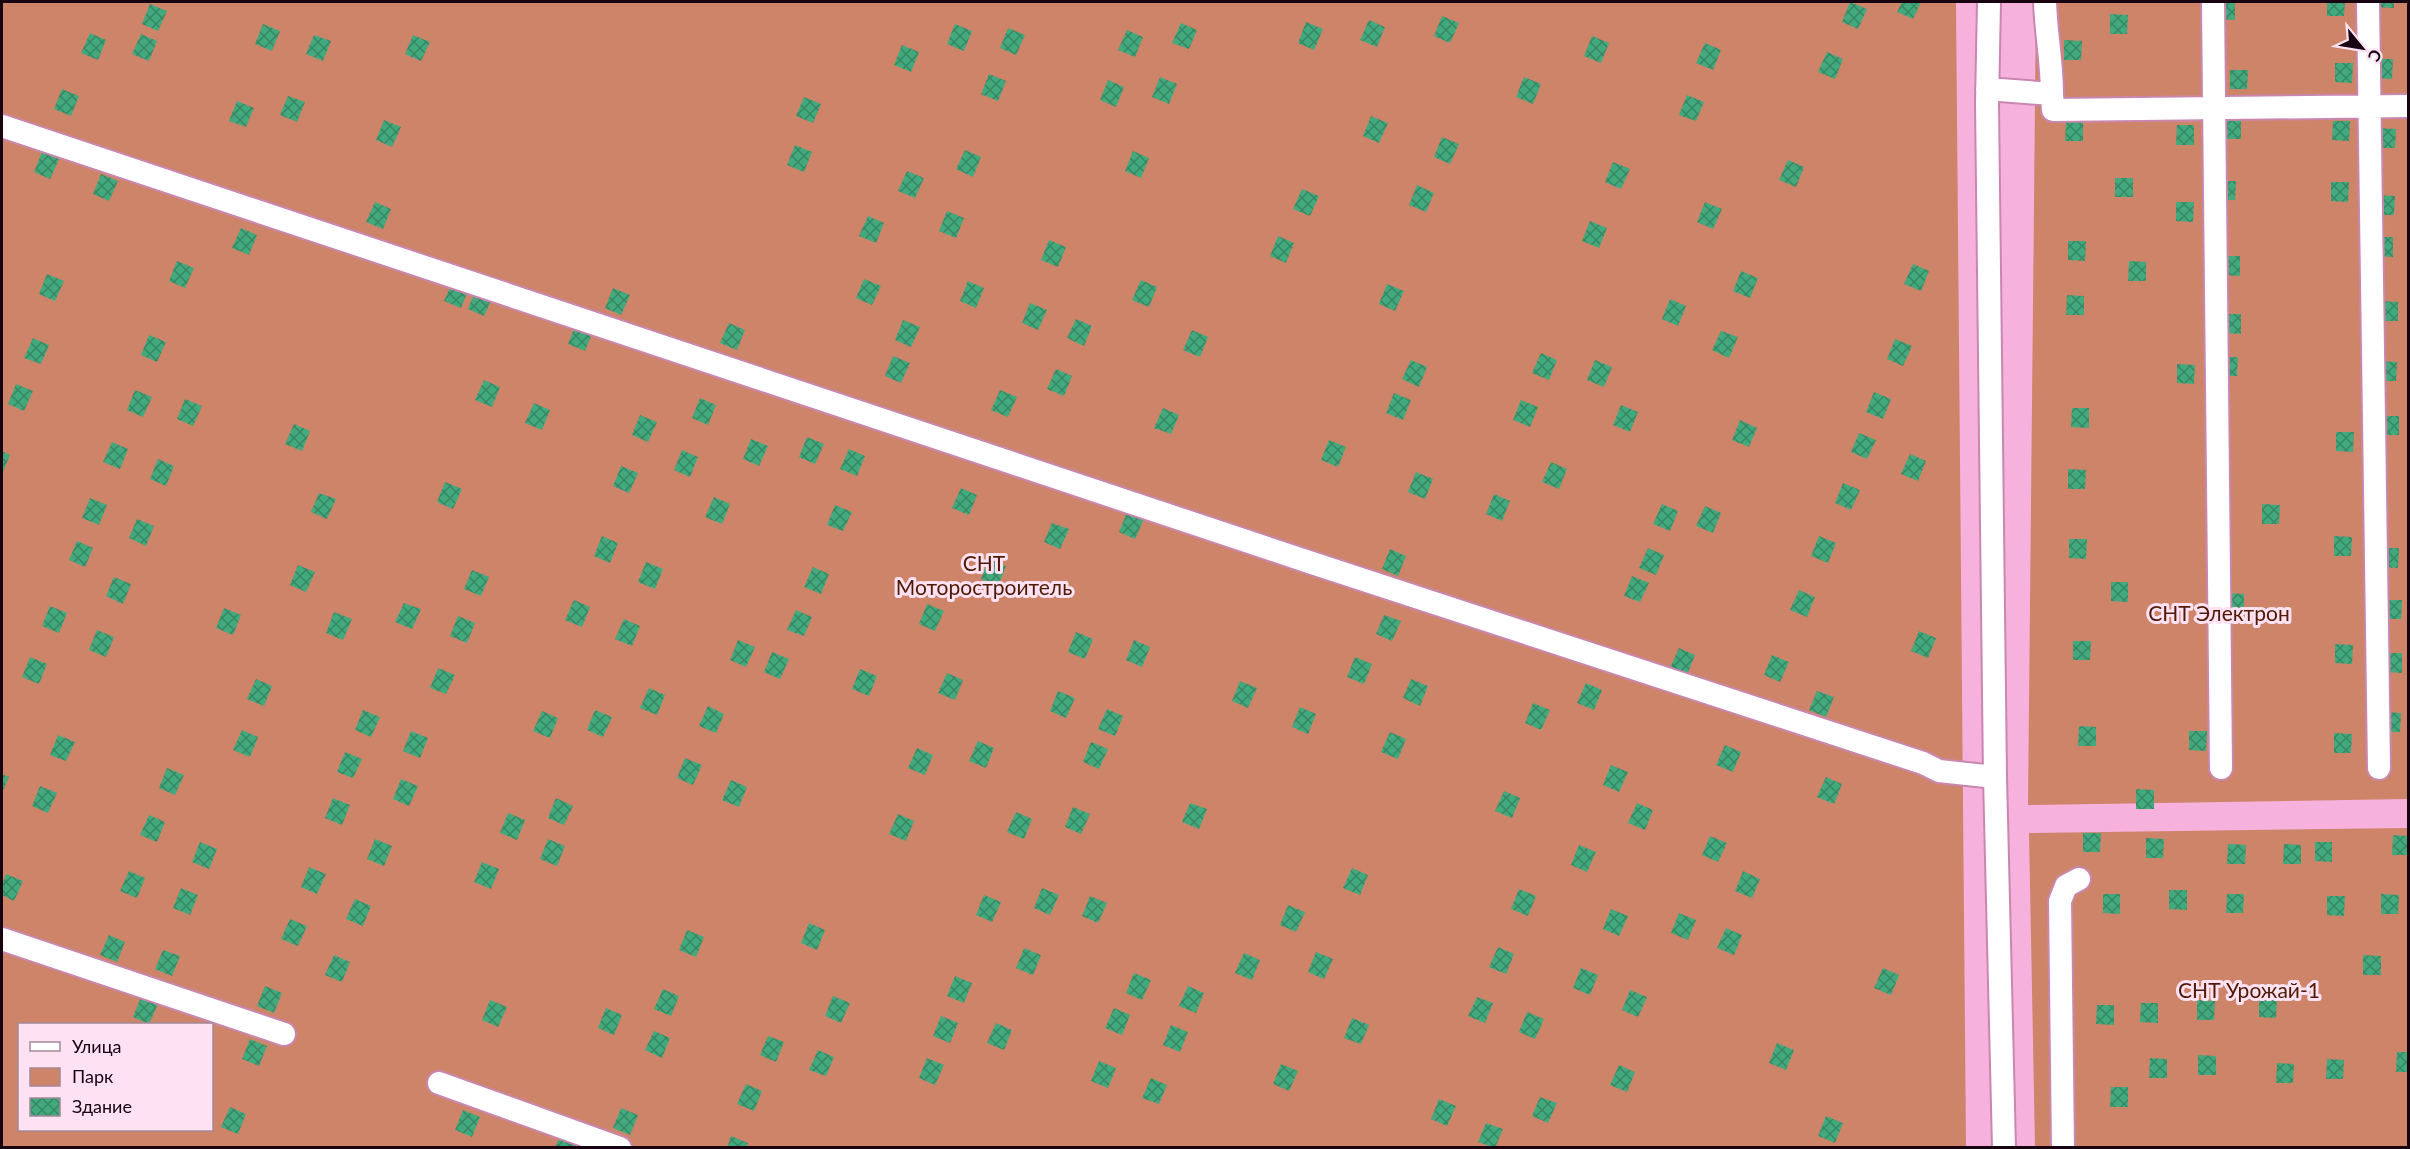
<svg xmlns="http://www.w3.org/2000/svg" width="2410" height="1149" viewBox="0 0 2410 1149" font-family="Lato,sans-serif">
	<defs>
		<pattern id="building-cross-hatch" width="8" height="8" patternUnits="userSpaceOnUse" patternTransform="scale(1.5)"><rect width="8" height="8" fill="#42a97c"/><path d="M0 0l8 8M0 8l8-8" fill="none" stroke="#368764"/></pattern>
	</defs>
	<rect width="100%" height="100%" fill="#f6b2dc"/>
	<path fill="#ce8468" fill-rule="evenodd" d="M2 2H1956L1966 1147 2 1148ZM20 1024H212V1130H20Z
		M2036 2H2408V799L2028 805Z
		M2408 828V1147H2035L2029 833Z"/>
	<path fill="url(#building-cross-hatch)" d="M1850 2 1867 9 1858 29 1842 22Z
		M1902 2H1921L1913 19 1897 12Z
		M2217 2H2235V20L2217 19Z
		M2327 2H2345L2344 16H2327Z
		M2376 2H2394V8L2376 7Z
		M150 4 167 11 158 31 142 24Z
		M2110 14 2128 15 2127 34H2110Z
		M1442 16 1459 23 1450 43 1434 36Z
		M1369 20 1385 27 1377 47 1360 40Z
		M1306 22 1323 29 1314 50 1298 43Z
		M1181 23 1197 30 1189 49 1172 43Z
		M263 24 280 31 272 51 255 44Z
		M955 24 972 31 964 51 947 44Z
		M1008 28 1025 35 1016 55 1000 48Z
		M1127 30 1143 37 1135 57 1118 50Z
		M90 33 106 40 98 60 81 53Z
		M141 34 157 41 149 61 132 54Z
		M314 35 331 41 323 61 306 54Z
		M413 35 430 42 421 61 405 54Z
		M1592 36 1609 43 1601 63 1584 56Z
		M2064 40 2082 41 2081 60H2064Z
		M1705 43 1721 50 1713 70 1696 63Z
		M902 45 919 52 911 72 894 65Z
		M1827 52 1843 59 1835 79 1818 72Z
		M2375 59H2393L2392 79 2375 78Z
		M2335 63H2353L2352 83 2335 82Z
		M2230 70H2248L2247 89H2230Z
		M989 74 1006 81 998 101 981 94Z
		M1160 77 1177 84 1169 104 1152 97Z
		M1524 77 1541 84 1533 104 1516 97Z
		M1108 80 1124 87 1116 107 1100 100Z
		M62 89 79 96 71 116 54 109Z
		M1687 95 1704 102 1696 121 1679 115Z
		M288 96 305 102 297 122 280 115Z
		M804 97 821 104 813 123 796 116Z
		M237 101 254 108 246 127 229 121Z
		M1371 116 1388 123 1379 143 1363 136Z
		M2224 119 2241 120V139H2224Z
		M384 120 401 127 392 147 376 140Z
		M2066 121 2083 122V141H2065Z
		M2333 121H2350L2349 141 2332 140Z
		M2177 125H2194V145H2176Z
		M2378 128 2396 129 2395 148H2378Z
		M1442 137 1459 144 1450 164 1434 157Z
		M795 145 812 152 804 172 787 165Z
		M965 150 981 157 973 177 956 169Z
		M1133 151 1149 158 1141 178 1125 171Z
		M42 152 59 159 50 179 34 172Z
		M1788 160 1804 167 1796 187 1779 180Z
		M1613 162 1630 169 1621 189 1605 182Z
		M907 171 924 178 915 198 898 191Z
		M101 174 118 181 109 201 93 194Z
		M2115 178H2133V197H2115Z
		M2218 181H2236L2235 200H2218Z
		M2331 182H2349L2348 202 2331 201Z
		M1417 185 1434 193 1426 212 1409 205Z
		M1302 189 1319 196 1310 216 1293 209Z
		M2377 195 2395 196 2394 215H2376Z
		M375 202 391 209 383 229 366 222Z
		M1705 202 1722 209 1713 229 1697 222Z
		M2176 202H2194L2193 222 2176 221Z
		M947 211 964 218 956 238 939 231Z
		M868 216 884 223 876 243 859 236Z
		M1590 221 1607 228 1599 248 1582 241Z
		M241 228 257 235 249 255 232 248Z
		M1278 236 1294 243 1286 263 1270 256Z
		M2376 237H2393V257L2375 256Z
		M1049 240 1066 247 1058 267 1041 260Z
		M2068 241H2086L2085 261 2068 260Z
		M2223 256H2240V276L2223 275Z
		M177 261 194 268 185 288 169 281Z
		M2129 261 2146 262V281H2128Z
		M1913 264 1929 271 1921 291 1904 284Z
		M1741 271 1758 278 1750 298 1733 291Z
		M47 274 64 281 55 301 39 294Z
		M864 279 881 286 872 305 856 298Z
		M1141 280 1157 287 1149 307 1132 300Z
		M453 281 469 288 461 308 444 301Z
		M968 281 984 288 976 308 960 301Z
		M1387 284 1404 291 1395 311 1379 304Z
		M613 288 630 295 621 315 605 308Z
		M476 289 493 296 484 316 468 309Z
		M2067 295 2084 296V315H2066Z
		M1670 299 1686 306 1678 326 1662 319Z
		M2381 301 2398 302V321H2380Z
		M1030 303 1047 310 1038 330 1022 323Z
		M2224 314H2241V334L2223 333Z
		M1076 319 1092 326 1084 346 1067 338Z
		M903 320 920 327 911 347 895 340Z
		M729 323 745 330 737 350 720 343Z
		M576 324 593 331 585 351 568 344Z
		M1192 330 1208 337 1200 357 1183 350Z
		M1721 331 1738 337 1729 358 1712 350Z
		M149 335 166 342 157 362 141 355Z
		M33 338 49 345 41 364 24 358Z
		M1895 339 1912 346 1903 366 1887 359Z
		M1541 353 1557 360 1549 380 1532 373Z
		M893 356 910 363 901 383 885 376Z
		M2220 357H2238L2237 376H2220Z
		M1411 360 1427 367 1419 387 1402 379Z
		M1595 360 1612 367 1604 387 1587 380Z
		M2380 361 2397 362 2396 381H2379Z
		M2177 364 2195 365 2194 384 2177 383Z
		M1056 369 1072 376 1064 396 1047 389Z
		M484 380 500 387 492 407 475 400Z
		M16 384 33 391 24 411 8 404Z
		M135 390 152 397 143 417 127 410Z
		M1000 390 1017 397 1008 417 991 410Z
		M1874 392 1891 399 1883 419 1866 412Z
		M1394 393 1411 400 1403 420 1386 413Z
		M700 398 716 405 708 425 692 418Z
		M185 399 202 406 193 426 177 419Z
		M1521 400 1538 407 1530 427 1513 420Z
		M534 403 550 410 542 430 525 423Z
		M1621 405 1638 412 1630 432 1613 425Z
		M1163 408 1179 415 1171 434 1154 428Z
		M2072 408H2089V428L2071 427Z
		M640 415 657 422 648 442 632 435Z
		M2382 416H2399V435H2381Z
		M1740 420 1757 428 1749 447 1732 440Z
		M294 424 310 431 302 451 285 444Z
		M2336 432H2354L2353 452 2336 451Z
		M1859 433 1876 440 1867 459 1851 452Z
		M807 437 824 444 815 464 799 457Z
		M751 439 768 446 759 466 743 459Z
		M1329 440 1346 447 1338 467 1321 460Z
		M112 442 128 449 120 469 103 462Z
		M849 449 865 456 857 476 840 469Z
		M682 450 698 457 690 477 674 470Z
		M2 451 10 455 2 474Z
		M1910 454 1926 461 1918 481 1901 474Z
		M158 459 174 466 166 486 150 479Z
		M1551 462 1567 469 1559 489 1542 482Z
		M621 466 638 473 629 493 613 486Z
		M2068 469 2086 470 2085 489H2068Z
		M1416 472 1433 479 1425 499 1408 492Z
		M445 482 462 489 453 509 437 502Z
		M1843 483 1860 490 1851 510 1835 503Z
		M961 488 977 495 969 515 952 508Z
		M319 493 336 499 327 519 311 512Z
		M1494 494 1510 501 1502 521 1486 514Z
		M714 497 730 504 722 524 705 517Z
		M90 498 107 505 99 525 82 518Z
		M1662 504 1678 511 1670 531 1653 524Z
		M2262 504 2280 505 2279 524H2262Z
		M835 505 852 512 843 531 827 525Z
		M1705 506 1721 513 1713 533 1696 526Z
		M1127 512 1144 519 1135 539 1119 532Z
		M137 519 154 526 146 546 129 538Z
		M1052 523 1069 529 1060 549 1044 542Z
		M602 536 618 543 610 563 594 556Z
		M1819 536 1836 543 1828 563 1811 556Z
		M2334 536 2352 537 2351 556H2334Z
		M2069 539H2087L2086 559 2069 558Z
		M77 541 93 548 85 567 69 560Z
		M1648 548 1664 555 1656 575 1639 568Z
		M2381 548H2399L2398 568 2381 567Z
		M1390 549 1406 556 1398 576 1382 569Z
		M989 559 1006 566 998 586 981 579Z
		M646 562 663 569 655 589 638 582Z
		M298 565 315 572 306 592 290 585Z
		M813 567 829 574 821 594 804 587Z
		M472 570 489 577 481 596 464 589Z
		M1632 576 1649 583 1640 602 1624 596Z
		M114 577 131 584 123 604 106 596Z
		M2111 582H2128V602L2111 601Z
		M1799 590 1815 597 1807 617 1790 610Z
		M2227 593 2244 594V613L2226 612Z
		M574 600 590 607 582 627 565 620Z
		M2384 600H2402L2401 619H2384Z
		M404 603 421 609 412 629 395 622Z
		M927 604 944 611 935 631 919 624Z
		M50 606 67 613 59 633 42 626Z
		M224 608 241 615 233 635 216 628Z
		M796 610 812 617 804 636 787 630Z
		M334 612 352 619 343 640 326 633Z
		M1384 615 1401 621 1392 641 1376 634Z
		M458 616 475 623 467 643 450 636Z
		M624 619 640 626 632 646 615 639Z
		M97 630 114 637 106 657 89 650Z
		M1919 631 1936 638 1928 658 1911 651Z
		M1076 632 1093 639 1085 659 1068 652Z
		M738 640 755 647 746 667 730 660Z
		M1134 640 1150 647 1142 667 1126 660Z
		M2073 641H2091L2090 660H2073Z
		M2335 644 2353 645 2352 664 2335 663Z
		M1679 648 1695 655 1687 675 1670 668Z
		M772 652 789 659 780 679 764 672Z
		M2385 653H2402V673L2384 672Z
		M1772 655 1789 662 1780 682 1764 675Z
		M30 657 47 664 39 684 22 677Z
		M1355 657 1372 664 1364 684 1347 677Z
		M438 668 455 675 446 694 430 688Z
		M860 669 877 676 869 696 852 689Z
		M947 673 963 680 955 700 938 693Z
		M256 679 272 686 264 706 247 699Z
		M1411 679 1428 686 1420 706 1403 698Z
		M1240 681 1257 688 1248 708 1232 701Z
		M1586 683 1602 690 1594 710 1577 703Z
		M649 688 665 695 657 715 640 708Z
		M1058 691 1075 698 1066 718 1050 711Z
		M1817 691 1834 697 1826 717 1809 710Z
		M1533 703 1550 710 1541 730 1525 723Z
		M708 706 724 714 716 733 699 726Z
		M1300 707 1316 714 1308 734 1292 727Z
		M1107 709 1123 716 1115 736 1098 729Z
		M363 710 380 717 371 737 355 730Z
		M595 710 612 717 603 737 587 730Z
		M542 711 558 718 550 738 533 731Z
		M2383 712 2401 713 2400 732H2383Z
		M2079 726 2096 727V746H2078Z
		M242 730 258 737 250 757 233 750Z
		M411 731 428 738 420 758 403 751Z
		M2189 731H2207L2206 751 2189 750Z
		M1390 732 1406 739 1398 759 1381 752Z
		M2334 733 2352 734 2351 753H2334Z
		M58 735 75 742 66 761 50 755Z
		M978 741 994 748 986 768 969 761Z
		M1091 742 1108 749 1099 769 1083 762Z
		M1725 745 1741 752 1733 772 1716 765Z
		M917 748 933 755 925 775 908 768Z
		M345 752 362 759 353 778 337 772Z
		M685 758 702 765 693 785 677 778Z
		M1611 765 1628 772 1619 792 1603 785Z
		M167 768 184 775 175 795 159 788Z
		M2 774 9 777 2 793Z
		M1826 777 1842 784 1834 804 1817 797Z
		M401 779 418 786 409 806 393 799Z
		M731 780 747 787 739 807 722 800Z
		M40 786 57 793 48 813 32 806Z
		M2136 789 2154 790V809H2136Z
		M1504 791 1520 798 1512 818 1495 811Z
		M333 798 350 805 342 825 325 818Z
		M556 798 573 806 564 825 548 818Z
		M1190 803 1207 809 1199 829 1182 822Z
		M1637 803 1653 810 1645 830 1628 823Z
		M1073 807 1090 814 1081 834 1065 827Z
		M1016 812 1032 819 1024 839 1007 832Z
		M508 813 525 820 517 840 500 833Z
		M898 814 914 821 906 841 889 834Z
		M149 815 165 822 157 842 140 835Z
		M2083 833H2101L2100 852H2083Z
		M2393 835 2408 836V855H2392Z
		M1710 836 1727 843 1718 862 1702 855Z
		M2146 838 2164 839 2163 858H2146Z
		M375 839 392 846 384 866 367 859Z
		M548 839 565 846 557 866 540 859Z
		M200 842 217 849 209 869 192 862Z
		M2315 842H2332V862L2315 861Z
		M2228 844 2246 845 2245 864H2227Z
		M2284 844 2301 845V864H2283Z
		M1579 845 1596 852 1587 872 1571 865Z
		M482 862 499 869 491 889 474 882Z
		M309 867 326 874 317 894 301 887Z
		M1352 868 1368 875 1360 895 1343 888Z
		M129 871 145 878 137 898 120 891Z
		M1743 871 1760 879 1752 898 1735 891Z
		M6 874 23 881 14 901 2 895V885Z
		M181 888 198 895 190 915 173 908Z
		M1042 888 1059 895 1050 915 1034 908Z
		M1519 889 1536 896 1528 916 1511 909Z
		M2169 890H2187V910L2169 909Z
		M2103 894H2120V914L2103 913Z
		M2227 894H2244L2243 913H2226Z
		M2381 894 2399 895 2398 914H2381Z
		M984 895 1001 902 992 922 976 915Z
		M1090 896 1107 903 1098 923 1082 916Z
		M2327 896H2345L2344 916 2327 915Z
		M355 899 371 906 363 926 346 919Z
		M1288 905 1305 912 1296 932 1280 925Z
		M1611 909 1628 916 1619 936 1603 929Z
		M1679 913 1696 920 1688 940 1671 933Z
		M290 919 307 926 298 946 281 939Z
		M809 923 825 930 817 950 801 943Z
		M1726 928 1742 935 1734 955 1717 948Z
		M687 930 704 937 696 957 679 950Z
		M109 935 125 942 117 962 100 955Z
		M1498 947 1514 954 1506 974 1489 967Z
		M1024 948 1041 955 1033 975 1016 968Z
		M163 950 180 956 172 976 155 969Z
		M1316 952 1333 959 1324 979 1308 972Z
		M1244 953 1260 960 1252 980 1235 973Z
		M334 955 350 962 342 982 325 975Z
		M2363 955 2381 956V975H2363Z
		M1581 968 1598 975 1590 995 1573 988Z
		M1883 968 1899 975 1891 995 1874 988Z
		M1134 973 1151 980 1142 1000 1126 993Z
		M955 976 972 983 964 1003 947 996Z
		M265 986 282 993 274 1013 257 1006Z
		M1188 986 1204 993 1196 1013 1179 1006Z
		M663 989 679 996 671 1016 654 1009Z
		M1630 990 1647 997 1638 1017 1622 1010Z
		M833 996 850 1003 841 1023 825 1016Z
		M141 997 158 1004 149 1024 133 1017Z
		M1477 997 1493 1003 1485 1023 1468 1016Z
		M2259 998H2277L2276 1018 2259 1017Z
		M490 1000 507 1007 498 1027 482 1020Z
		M2197 1000 2215 1001 2214 1020H2197Z
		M2141 1003H2158V1023L2140 1022Z
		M2097 1005H2114V1025L2096 1024Z
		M606 1008 622 1015 614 1035 598 1028Z
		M1114 1008 1130 1015 1122 1035 1105 1028Z
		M1527 1012 1544 1019 1535 1039 1519 1032Z
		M941 1016 958 1023 950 1043 933 1036Z
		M1352 1018 1369 1025 1361 1044 1344 1038Z
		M996 1023 1012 1030 1004 1050 987 1043Z
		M1171 1025 1188 1032 1180 1052 1163 1045Z
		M654 1031 670 1038 662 1058 645 1050Z
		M768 1036 784 1042 776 1062 760 1055Z
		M250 1039 267 1046 259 1066 242 1059Z
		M1777 1043 1794 1050 1786 1070 1769 1063Z
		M818 1050 834 1057 826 1076 809 1070Z
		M2397 1052H2408V1072H2396Z
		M2198 1055 2216 1056V1075H2198Z
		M927 1058 944 1065 935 1085 919 1078Z
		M2150 1058 2167 1059V1078H2149Z
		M2327 1059 2344 1060 2343 1079H2326Z
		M1099 1061 1116 1068 1108 1088 1091 1081Z
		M2277 1063 2294 1064 2293 1083H2276Z
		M1281 1064 1298 1071 1289 1091 1273 1084Z
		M1619 1065 1635 1072 1627 1092 1610 1085Z
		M1151 1078 1167 1085 1159 1104 1142 1098Z
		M746 1084 762 1091 754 1111 737 1104Z
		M2111 1087H2128V1107H2110Z
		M1540 1097 1557 1103 1548 1123 1532 1116Z
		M1439 1099 1456 1106 1447 1126 1431 1119Z
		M230 1107 246 1114 238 1134 221 1127Z
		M621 1108 638 1115 630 1135 613 1128Z
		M463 1110 480 1117 472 1137 455 1130Z
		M1826 1116 1843 1123 1835 1143 1818 1136Z
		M1486 1123 1503 1129 1495 1148 1478 1142Z
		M561 1134 578 1141 575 1148H555Z
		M731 1136 748 1143 746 1148H727Z"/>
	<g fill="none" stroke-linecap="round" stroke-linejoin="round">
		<defs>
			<path id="minor" d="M1989 2 1987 103 1995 777 2004 1148
				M2045 2C2046 33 2052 63 2052 94
				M2213 2 2221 768
				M2368 2 2379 768
				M1987 89 2052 94 2053 110 2408 106
				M2 126 1312 563 1923 763 1939 771 1995 777
				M2 939 284 1034
				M439 1083 620 1148
				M2063 1148 2060 901 2066 886 2079 879"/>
		</defs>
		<use href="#minor" stroke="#c987b0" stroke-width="26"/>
		<use href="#minor" stroke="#fff" stroke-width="22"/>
	</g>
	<g text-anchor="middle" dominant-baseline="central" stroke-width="6" stroke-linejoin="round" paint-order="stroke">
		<g font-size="21" fill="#501901" stroke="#fee1f2">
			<text x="984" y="562">СНТ<tspan x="984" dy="24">Моторостроитель</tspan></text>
			<text x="2219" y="612">СНТ Электрон</text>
			<text x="2249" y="989">СНТ Урожай-1</text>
		</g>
	</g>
	<rect width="2410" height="1149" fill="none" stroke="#180311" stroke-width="6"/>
	<rect x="18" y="1023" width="195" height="108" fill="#fee1f2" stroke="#a28898" stroke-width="1.5"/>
	<rect x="30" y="1042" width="30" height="9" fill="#ffffff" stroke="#a28898" stroke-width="1.5"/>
	<text x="72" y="1053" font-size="18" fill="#180311">Улица</text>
	<rect x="30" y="1068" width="30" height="18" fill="#ce8468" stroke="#a28898" stroke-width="1.5"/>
	<text x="72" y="1083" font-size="18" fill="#180311">Парк</text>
	<rect x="30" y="1098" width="30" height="18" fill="url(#building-cross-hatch)" stroke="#a28898" stroke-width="1.5"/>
	<text x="72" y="1113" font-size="18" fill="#180311">Здание</text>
	<g transform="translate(2362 48) rotate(120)" stroke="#fee1f2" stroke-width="4.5" paint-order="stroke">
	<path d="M0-4.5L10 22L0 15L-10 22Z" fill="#180311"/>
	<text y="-9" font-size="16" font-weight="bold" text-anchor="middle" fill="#180311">С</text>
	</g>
</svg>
